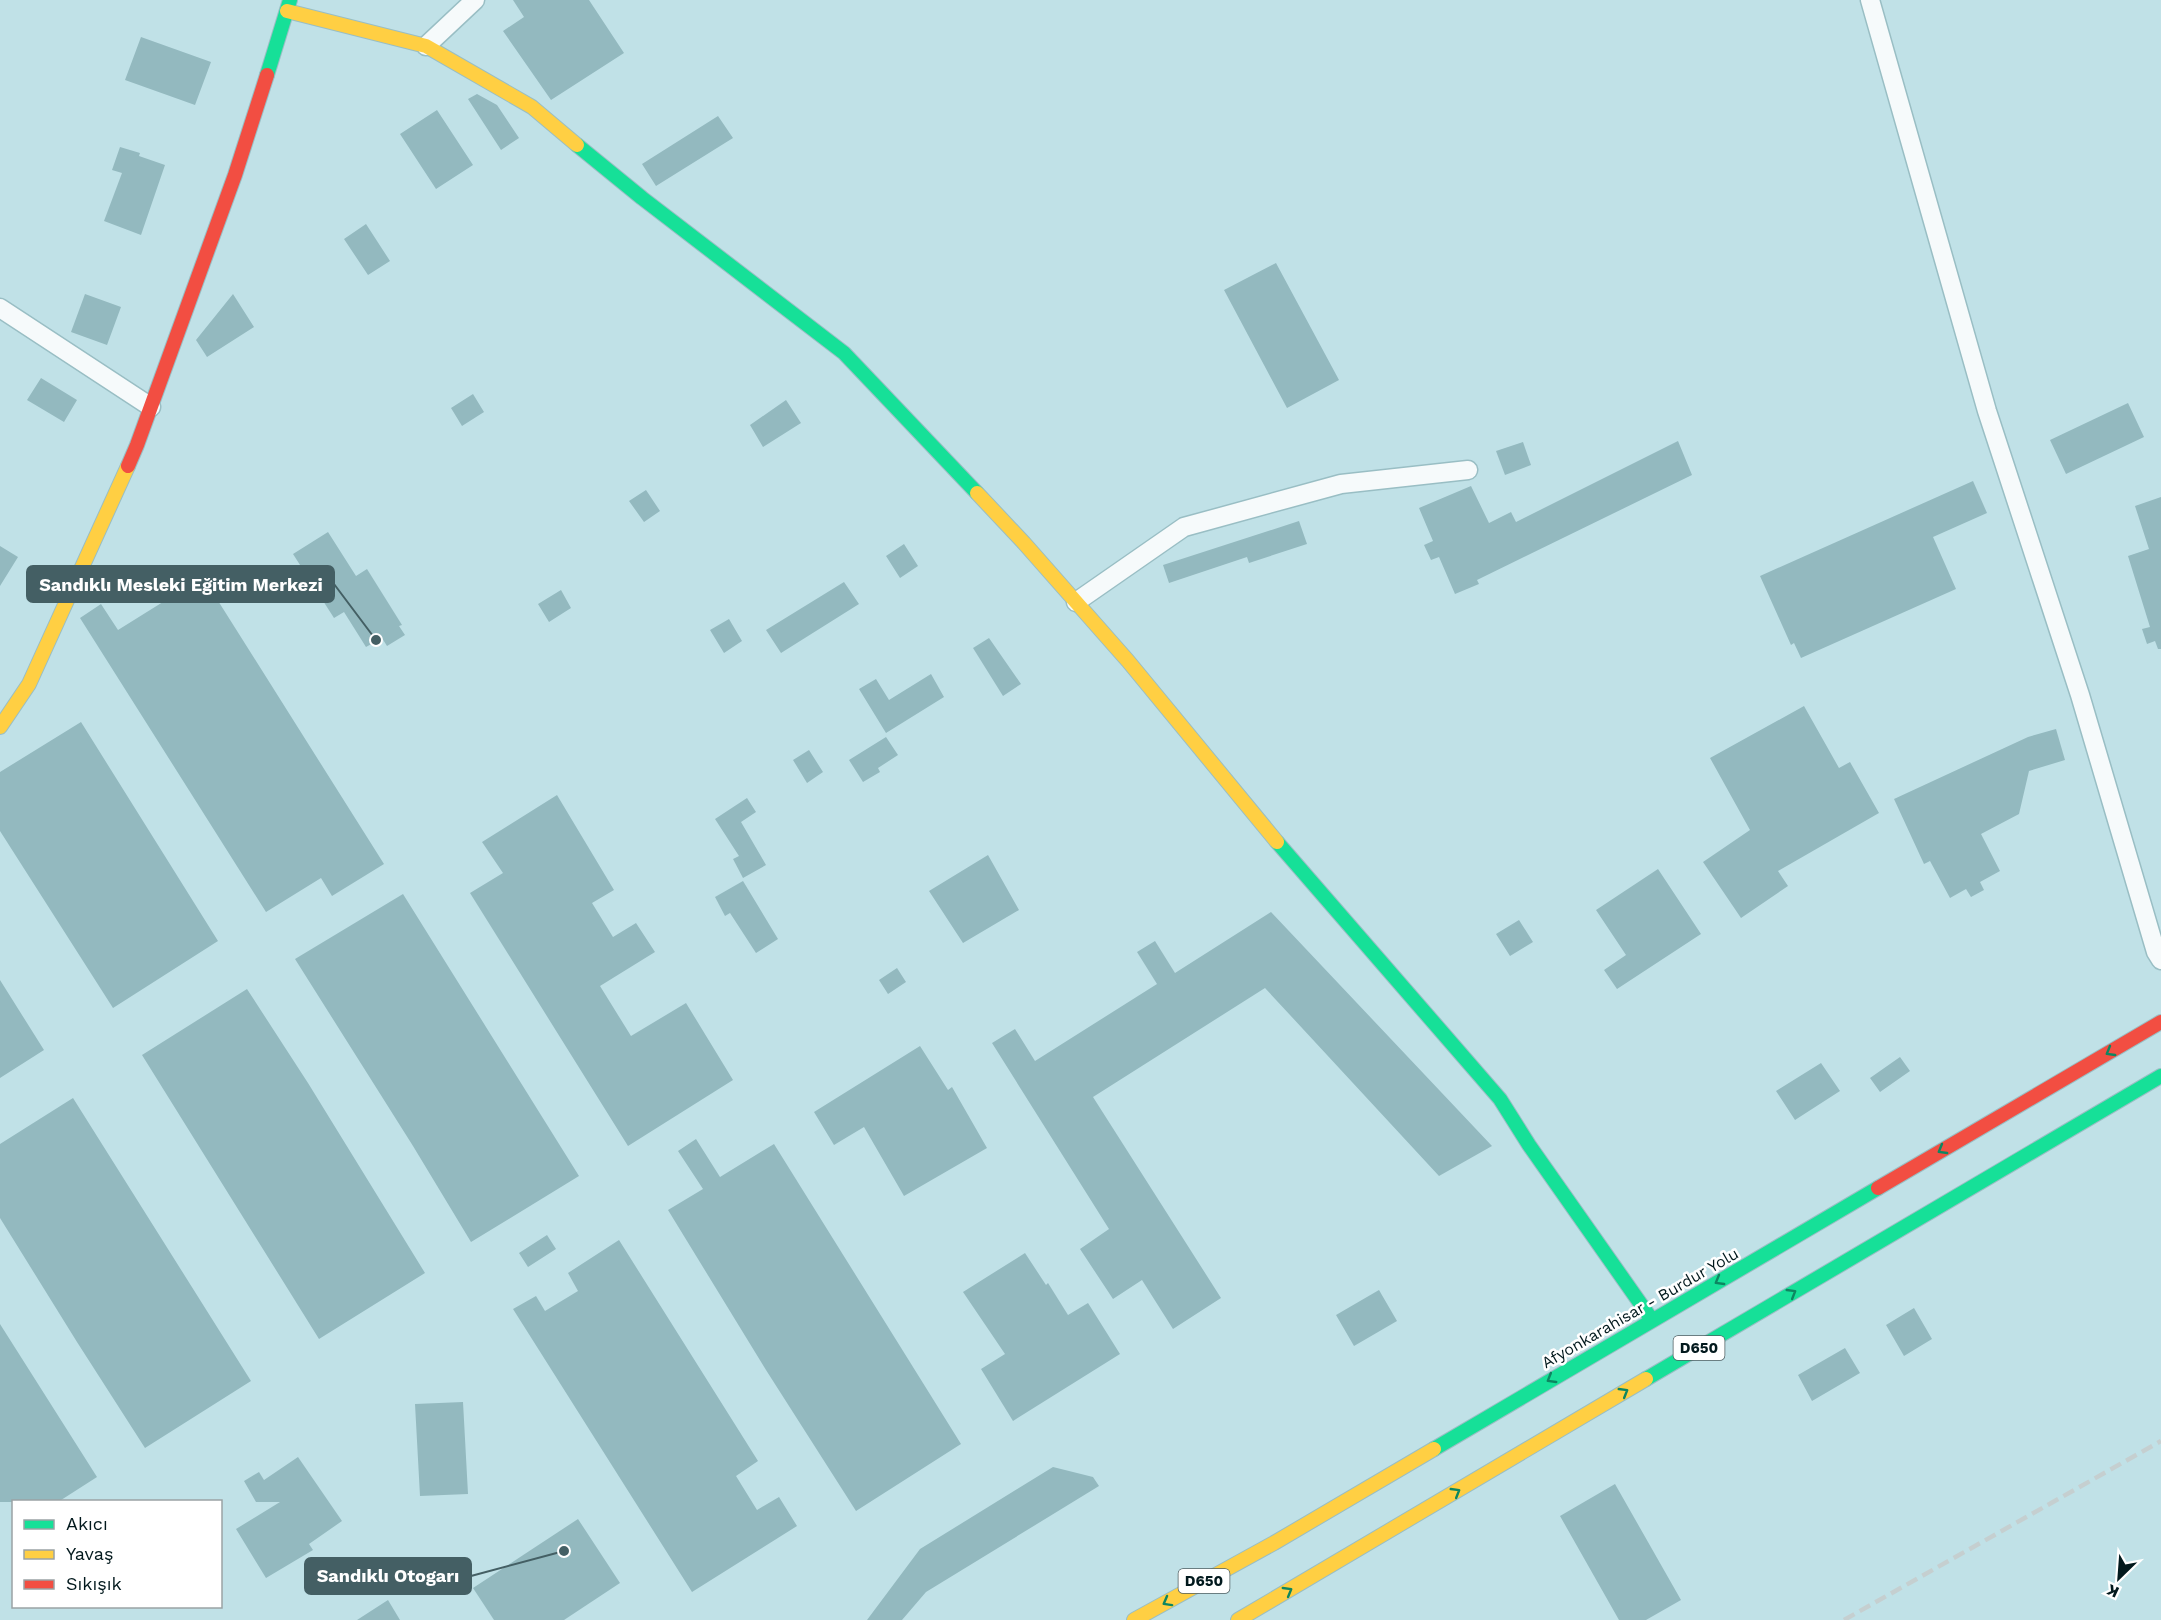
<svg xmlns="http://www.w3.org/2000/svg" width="2161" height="1620" viewBox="0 0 2161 1620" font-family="'Work Sans',sans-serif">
	<rect width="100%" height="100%" fill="#c0e1e7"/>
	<path fill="#93b9bf" d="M513 0H589L624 53 551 100 503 31 524 17Z
		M141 37 211 62 195 105 125 80Z
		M477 94 497 105 519 138 501 150 468 99Z
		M437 110 473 165 436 189 400 134Z
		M718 116 733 138 656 186 642 164Z
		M120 147 140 153 139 156 165 165 141 235 104 221 122 173 112 170Z
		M366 224 390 261 368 275 344 239Z
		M1276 263 1339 380 1287 408 1224 290Z
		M85 294 121 307 107 345 71 332Z
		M233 294 254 327 207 357 196 340Z
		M41 378 77 400 64 422 27 400Z
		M473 394 484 412 462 426 451 408Z
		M786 400 801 423 763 447 750 425Z
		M2128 403 2144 437 2066 474 2050 440Z
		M1678 441 1692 475 1477 580 1479 584 1455 594 1439 557 1431 560 1424 545 1433 541 1419 508 1471 486 1489 523 1511 512 1516 522Z
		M1523 442 1531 465 1505 475 1496 451Z
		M1973 481 1987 513 1933 537 1956 589 1801 658 1794 643 1791 645 1760 576Z
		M646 490 660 511 644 522 629 501Z
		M2161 497V649H2158L2155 641 2147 644 2142 629 2150 627 2128 556 2149 549 2135 506Z
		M1299 521 1307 544 1249 563 1247 557 1169 583 1163 565Z
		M328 532 356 576 367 569 402 625 399 626 405 635 387 646 382 638 366 647 344 612 334 618 293 554Z
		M904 544 918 566 900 578 886 556Z
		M0 546 18 557 0 586Z
		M203 577 384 864 332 896 321 878 266 912 80 618 101 604 118 630Z
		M844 582 859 604 781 653 766 630Z
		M561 590 571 608 549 622 538 604Z
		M729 619 742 641 724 653 710 630Z
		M989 638 1021 684 1003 696 973 648Z
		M931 674 944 697 886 733 859 689 876 679 889 700Z
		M1804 706 1839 768 1850 762 1879 813 1778 871 1788 886 1741 918 1703 862 1750 830 1710 758Z
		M81 722 218 941 113 1008 0 831V772Z
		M2056 729 2065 760 2029 771 2019 814 1981 834 2000 871 1980 882 1984 890 1971 897 1966 889 1950 898 1930 861 1924 864 1894 799 2028 737Z
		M886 737 898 755 878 768 880 772 863 782 849 760Z
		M809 750 823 772 807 783 793 760Z
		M557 795 614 890 592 903 613 937 636 923 655 952 600 986 631 1036 686 1003 733 1080 628 1146 470 893 503 873 482 842Z
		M747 798 756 812 741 822 766 865 743 878 733 859 739 856 715 819Z
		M988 855 1019 910 963 943 929 891Z
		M1658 869 1701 934 1617 989 1604 970 1626 955 1596 910Z
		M743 881 778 939 756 953 730 913 725 916 715 897Z
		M403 894 579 1176 471 1242 413 1146 295 959Z
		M1271 912 1492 1146 1439 1176 1265 988 1093 1097 1221 1298 1173 1329 1142 1280 1113 1299 1080 1249 1109 1229 992 1043 1015 1029 1035 1061 1157 984 1137 952 1155 941 1175 973Z
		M1519 920 1533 942 1510 956 1496 934Z
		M897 968 906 982 888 994 879 980Z
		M0 980 44 1050 0 1078Z
		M247 989 308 1083 425 1273 319 1339 142 1055Z
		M920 1046 948 1090 952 1087 987 1148 904 1196 864 1127 834 1145 814 1112Z
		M1900 1057 1910 1071 1880 1092 1870 1078Z
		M1821 1063 1840 1091 1795 1120 1776 1091Z
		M73 1098 251 1381 145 1448 77 1342 0 1218V1144Z
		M696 1139 720 1177 774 1144 961 1444 856 1511 766 1370 668 1210 703 1189 678 1151Z
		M547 1235 556 1249 528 1267 519 1253Z
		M619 1240 758 1461 736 1476 757 1510 779 1497 797 1526 692 1592 513 1309 536 1296 545 1311 578 1291 568 1273Z
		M1025 1253 1046 1285 1048 1283 1068 1315 1088 1303 1120 1354 1013 1421 981 1369 1005 1354 963 1292Z
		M1379 1290 1397 1321 1354 1346 1336 1315Z
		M1914 1308 1932 1339 1904 1356 1886 1325Z
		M0 1324 97 1477 58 1502H0Z
		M1845 1348 1860 1373 1812 1401 1798 1375Z
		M463 1402 468 1494 420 1496 415 1404Z
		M298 1457 342 1521 309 1544 313 1550 266 1578 236 1529 280 1502H256L244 1481 259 1472 264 1480Z
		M1053 1467 1093 1477 1099 1486 926 1592 902 1620H867L920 1549Z
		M1615 1484 1681 1600 1646 1620H1619L1560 1516Z
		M578 1519 620 1583 564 1620H494L473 1588Z
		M388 1600 400 1620H357Z"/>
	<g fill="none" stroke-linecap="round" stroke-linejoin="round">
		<defs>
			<path id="street" d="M1870 0 1987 411 2080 695 2156 952 2161 960
				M426 46 475 0
				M0 308 151 407
				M1076 602 1184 527 1341 484 1468 470"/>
			<path id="fast" d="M267 75 290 0
				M577 145 642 198 844 353 977 493
				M1277 842 1500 1099 1529 1145 1652 1320
				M1646 1379 2161 1076
				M1434 1449 1878 1188"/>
			<path id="slow" d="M287 11 426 46 532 107 577 145
				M977 493 1024 543 1128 661 1277 842
				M0 727 29 684 128 466
				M1134 1620 1274 1543 1434 1449
				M1238 1620 1646 1379"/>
			<path id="jam" d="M128 466 137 445 235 175 267 75
				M1878 1188 2161 1022"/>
		</defs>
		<use href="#street" stroke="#99bec4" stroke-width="21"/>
		<use href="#fast" stroke="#99bec4" stroke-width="16"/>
		<use href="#slow" stroke="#99bec4" stroke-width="16"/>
		<use href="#jam" stroke="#99bec4" stroke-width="16"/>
		<use href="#street" stroke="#f6fafb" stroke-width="18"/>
		<use href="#fast" stroke="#16e098" stroke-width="14"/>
		<use href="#slow" stroke="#ffcf43" stroke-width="14"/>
		<use href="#jam" stroke="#f24e42" stroke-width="14"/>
		<path stroke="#c5cfd0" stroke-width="4.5" stroke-dasharray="12 6" stroke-linecap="butt" d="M1844 1620 2161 1441"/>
	</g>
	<defs><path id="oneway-chevron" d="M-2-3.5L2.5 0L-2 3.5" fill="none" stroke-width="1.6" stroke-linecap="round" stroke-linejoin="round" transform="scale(1.5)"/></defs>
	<g stroke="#0d8661">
		<use href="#oneway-chevron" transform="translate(2110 1052) rotate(150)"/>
		<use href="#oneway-chevron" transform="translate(1942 1150) rotate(150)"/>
		<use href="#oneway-chevron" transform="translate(1719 1281) rotate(150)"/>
		<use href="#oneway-chevron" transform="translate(1792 1293) rotate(-31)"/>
		<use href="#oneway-chevron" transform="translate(1551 1379) rotate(149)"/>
		<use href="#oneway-chevron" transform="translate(1624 1392) rotate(-31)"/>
		<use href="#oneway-chevron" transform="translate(1456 1492) rotate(-31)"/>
		<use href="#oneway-chevron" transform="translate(1288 1591) rotate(-30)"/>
		<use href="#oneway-chevron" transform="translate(1167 1602) rotate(151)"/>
	</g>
	<g text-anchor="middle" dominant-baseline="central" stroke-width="5" stroke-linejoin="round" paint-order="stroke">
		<g fill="#fff" stroke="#4e5e61" stroke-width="1.5">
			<rect x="1673.5" y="1336" width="51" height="24" rx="4.5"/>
			<rect x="1178.5" y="1569" width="51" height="24" rx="4.5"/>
		</g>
		<g font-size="15" font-weight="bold" fill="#02191d">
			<text x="1699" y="1348">D650</text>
			<text x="1204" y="1581">D650</text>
		</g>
		<g font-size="16" fill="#02191d" stroke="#fff">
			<text transform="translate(1640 1308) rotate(-30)">Afyonkarahisar - Burdur Yolu</text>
		</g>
	</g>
	<path fill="none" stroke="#445f64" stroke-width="2" d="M376 640L334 584M564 1551L471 1576"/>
	<g fill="#445f64" stroke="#fff" stroke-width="2">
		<circle cx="376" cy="640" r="6"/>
		<circle cx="564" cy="1551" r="6"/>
	</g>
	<g fill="#445f64" stroke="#445f64" stroke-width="2">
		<rect x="27" y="566" width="307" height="36" rx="6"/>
		<rect x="305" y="1558" width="166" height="36" rx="6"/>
	</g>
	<g font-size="18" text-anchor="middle" font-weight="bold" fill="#fff">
		<text x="181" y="591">Sandıklı Mesleki Eğitim Merkezi</text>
		<text x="388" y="1582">Sandıklı Otogarı</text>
	</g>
	<rect x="12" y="1500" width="210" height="108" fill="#ffffff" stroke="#9aa3a5" stroke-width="1.5"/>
	<rect x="24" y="1520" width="30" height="9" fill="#16e098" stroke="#9aa3a5" stroke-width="1.5"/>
	<text x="66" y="1530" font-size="18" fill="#02191d">Akıcı</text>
	<rect x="24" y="1550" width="30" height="9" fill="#ffcf43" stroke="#9aa3a5" stroke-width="1.5"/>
	<text x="66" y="1560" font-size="18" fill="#02191d">Yavaş</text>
	<rect x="24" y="1580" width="30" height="9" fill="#f24e42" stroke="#9aa3a5" stroke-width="1.5"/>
	<text x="66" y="1590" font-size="18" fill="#02191d">Sıkışık</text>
	<g transform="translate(2119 1578) rotate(205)" stroke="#ffffff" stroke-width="4.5" paint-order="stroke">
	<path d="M0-4.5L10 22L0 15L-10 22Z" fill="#02191d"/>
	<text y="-9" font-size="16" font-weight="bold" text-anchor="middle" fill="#02191d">K</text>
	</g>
</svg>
